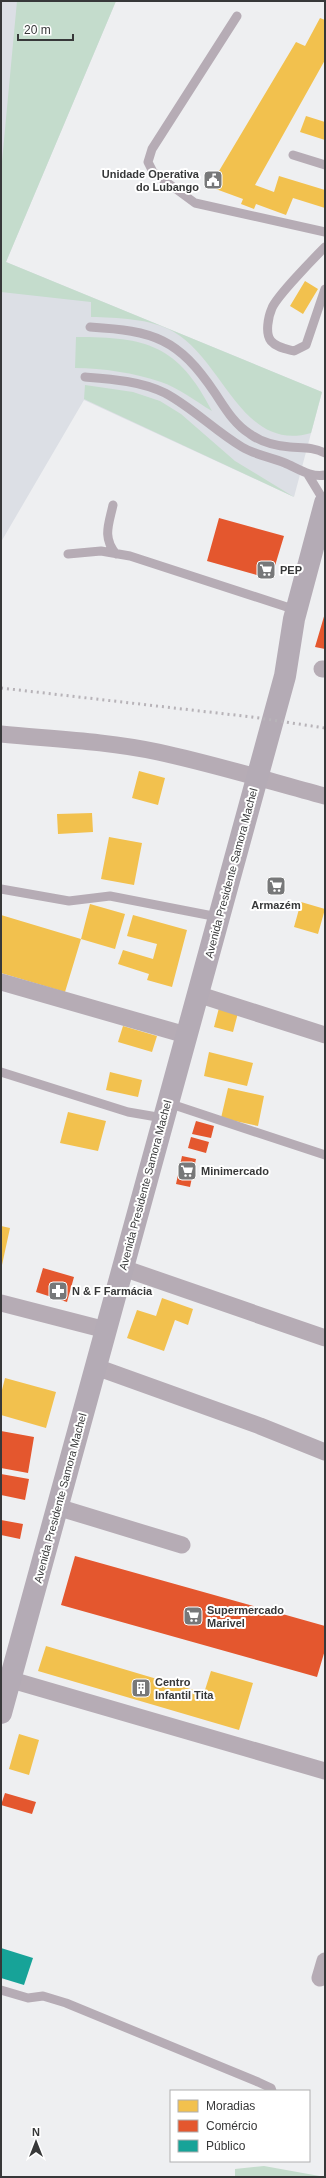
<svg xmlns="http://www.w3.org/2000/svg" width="326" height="2178" viewBox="0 0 326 2178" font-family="Arial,sans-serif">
	<rect width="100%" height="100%" fill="#eeeff1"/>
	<path fill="#dcdfe5" d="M1 1H116L6 262 322 392 294 497 84 400 1 542Z"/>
	<path fill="#c4dccc" d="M17 1H116L6 262 322 392 311 433C242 453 224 361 174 332 150 318 117 318 91 317V302L1 292V172Z
		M76 337C147 337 178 345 212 411 195 401 179 388 161 382 134 373 103 368 75 368Z
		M85 385 133 392 160 401 181 414 235 461 294 497 84 399Z
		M264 2166 325 2177H235V2169Z"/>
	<path fill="#f2c14e" d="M320 18 325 20V60L255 185 274 192 279 176 325 190V208L293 198 286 215 256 204 254 209 241 204 243 199 213 188 219 171 296 42 305 46Z
		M306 116 325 122V140L300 132Z
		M305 281 318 289 303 314 290 306Z
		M139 771 165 778 158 805 132 798Z
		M92 813 93 832 58 834 57 814Z
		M109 837 142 843 134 885 101 879Z
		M301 902 325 909 318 934 294 927Z
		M90 904 125 914 115 949 81 939Z
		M1 915 81 939 65 992 1 973Z
		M133 915 187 930 172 987 147 980 149 974 118 964 123 950 153 959 157 944 127 936Z
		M220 1004 239 1009 233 1032 214 1027Z
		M123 1026 157 1036 152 1052 118 1042Z
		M209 1052 253 1063 247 1086 204 1076Z
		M110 1072 142 1080 138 1097 106 1090Z
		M228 1088 264 1096 258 1126 221 1118Z
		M68 1112 106 1121 98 1151 60 1143Z
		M1 1226 10 1228 2 1265H1Z
		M162 1298 193 1309 188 1325 175 1320 164 1351 127 1338 137 1310 156 1316Z
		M5 1378 56 1392 46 1428 1 1415V1394Z
		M46 1646 204 1693 211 1671 253 1683 239 1730 38 1671Z
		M19 1734 39 1740 29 1775 9 1769Z"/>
	<path fill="#e4572e" d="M219 518 284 536 271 579 207 561Z
		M325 613V649L315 647Z
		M196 1121 214 1126 211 1138 192 1134Z
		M191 1137 209 1142 206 1153 188 1148Z
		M182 1156 196 1159 190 1187 176 1184Z
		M43 1268 74 1277 67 1302 36 1292Z
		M1 1431 34 1437 28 1473 1 1468Z
		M1 1474 29 1479 25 1500 1 1495Z
		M1 1520 23 1524 20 1539 1 1535Z
		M75 1556 325 1626V1650L317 1677 61 1605Z
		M5 1793 36 1802 32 1814 1 1805Z"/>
	<path fill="#17a398" d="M1 1948 33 1958 24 1985 1 1978Z"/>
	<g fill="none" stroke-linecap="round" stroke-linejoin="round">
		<path stroke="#b6acb5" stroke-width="9" d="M237 16 152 149 148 162 153 172 195 203 325 232
			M293 155 325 165
			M325 247C314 258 277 296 272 308 268 317 265 334 271 341 277 348 286 349 294 351L306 345 325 289
			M90 327C154 331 178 338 215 393 225 408 234 424 250 434 261 442 276 446 290 447 303 448 313 447 325 453
			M85 377C111 379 141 381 165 393 193 408 215 431 242 447 255 455 271 457 285 463 297 468 311 478 325 475
			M307 473 321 496V506
			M113 505C109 524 102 537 116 554
			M68 554 101 551 130 556 296 610
			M1 889 69 901 110 896 218 917
			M1 1072 128 1112 163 1118
			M168 1103 325 1155
			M1 1990 28 1998 43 1996 66 2003 258 2082 271 2088 272 2091"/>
		<path stroke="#b6acb5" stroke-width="17" d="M322 669H325
			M1 734C53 739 107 741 158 752 214 764 269 781 325 796
			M1 982 186 1035
			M197 994 325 1035
			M123 1268 325 1338
			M1 1303 106 1330
			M96 1367 260 1426 325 1452
			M57 1507 182 1545
			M1 1677 325 1771
			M320 1978 325 1961"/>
		<path stroke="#b4abb5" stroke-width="22" d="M1 1713 285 676 294 619 325 503"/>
		<path stroke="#b7b3b8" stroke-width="3" stroke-dasharray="2 4" stroke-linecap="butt" d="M1 688 252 717 325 728"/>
	</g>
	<defs>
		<symbol id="civic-square" viewBox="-11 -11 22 22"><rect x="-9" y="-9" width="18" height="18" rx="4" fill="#777879" stroke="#fff"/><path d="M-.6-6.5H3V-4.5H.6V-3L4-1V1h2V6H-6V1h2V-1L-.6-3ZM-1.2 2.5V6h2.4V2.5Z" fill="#fff"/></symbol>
		<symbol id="supermarket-square" viewBox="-11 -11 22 22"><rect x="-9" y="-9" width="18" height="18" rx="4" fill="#777879" stroke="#fff"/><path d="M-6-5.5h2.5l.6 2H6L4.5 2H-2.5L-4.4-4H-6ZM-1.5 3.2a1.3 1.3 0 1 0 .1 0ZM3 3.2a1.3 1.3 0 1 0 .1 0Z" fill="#fff"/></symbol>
		<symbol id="pharmacy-square" viewBox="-11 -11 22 22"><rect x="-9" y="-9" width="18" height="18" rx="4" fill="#777879" stroke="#fff"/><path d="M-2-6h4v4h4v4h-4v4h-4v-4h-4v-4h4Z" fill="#fff"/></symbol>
		<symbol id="building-square" viewBox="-11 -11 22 22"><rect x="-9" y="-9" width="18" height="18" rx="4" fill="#777879" stroke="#fff"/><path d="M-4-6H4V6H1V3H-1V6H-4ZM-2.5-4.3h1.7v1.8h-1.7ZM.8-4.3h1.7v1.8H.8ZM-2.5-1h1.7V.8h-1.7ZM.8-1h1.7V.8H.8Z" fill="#fff"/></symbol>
	</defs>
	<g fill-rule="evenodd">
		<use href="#civic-square" x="202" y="169" width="22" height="22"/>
		<use href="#supermarket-square" x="255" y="559" width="22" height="22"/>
		<use href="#supermarket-square" x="265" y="875" width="22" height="22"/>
		<use href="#supermarket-square" x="176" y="1160" width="22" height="22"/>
		<use href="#pharmacy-square" x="47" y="1280" width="22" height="22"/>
		<use href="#supermarket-square" x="182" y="1605" width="22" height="22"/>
		<use href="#building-square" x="130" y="1677" width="22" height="22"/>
	</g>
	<g text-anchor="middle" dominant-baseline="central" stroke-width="4" stroke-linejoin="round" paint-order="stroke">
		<g font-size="11" font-weight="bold" fill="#373839" stroke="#fff" text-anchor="start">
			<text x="199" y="174" text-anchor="end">Unidade Operativa<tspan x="199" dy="13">do Lubango</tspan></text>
			<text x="280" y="570">PEP</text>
			<text x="276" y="905" text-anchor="middle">Armazém</text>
			<text x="201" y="1171">Minimercado</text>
			<text x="72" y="1291">N &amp; F Farmácia</text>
			<text x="207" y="1610">Supermercado<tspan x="207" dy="13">Marivel</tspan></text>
			<text x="155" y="1682">Centro<tspan x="155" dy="13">Infantil Tita</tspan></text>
		</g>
		<g font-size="11" fill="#373839" stroke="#fff">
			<text transform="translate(231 873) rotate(-75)">Avenida Presidente Samora Machel</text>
			<text transform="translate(145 1185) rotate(-75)">Avenida Presidente Samora Machel</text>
			<text transform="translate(60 1498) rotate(-75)">Avenida Presidente Samora Machel</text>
		</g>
	</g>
	<rect width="326" height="2178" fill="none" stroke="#373839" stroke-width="4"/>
	<rect x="170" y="2090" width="140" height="72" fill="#ffffff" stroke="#afafb0"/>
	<rect x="178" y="2100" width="20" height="12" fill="#f2c14e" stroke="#afafb0"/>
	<text x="206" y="2110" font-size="12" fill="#373839">Moradias</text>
	<rect x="178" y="2120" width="20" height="12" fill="#e4572e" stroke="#afafb0"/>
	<text x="206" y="2130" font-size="12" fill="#373839">Comércio</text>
	<rect x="178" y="2140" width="20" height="12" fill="#17a398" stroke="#afafb0"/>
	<text x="206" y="2150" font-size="12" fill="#373839">Público</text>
	<g transform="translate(36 2142)" stroke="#ffffff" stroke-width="3" paint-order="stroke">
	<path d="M0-3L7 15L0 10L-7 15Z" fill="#373839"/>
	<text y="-6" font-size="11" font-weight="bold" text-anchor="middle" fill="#373839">N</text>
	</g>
	<path d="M18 34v6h55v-6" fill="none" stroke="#373839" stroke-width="2"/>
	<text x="24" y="34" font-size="12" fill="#373839" stroke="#ffffff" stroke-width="3" paint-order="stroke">20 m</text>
</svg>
